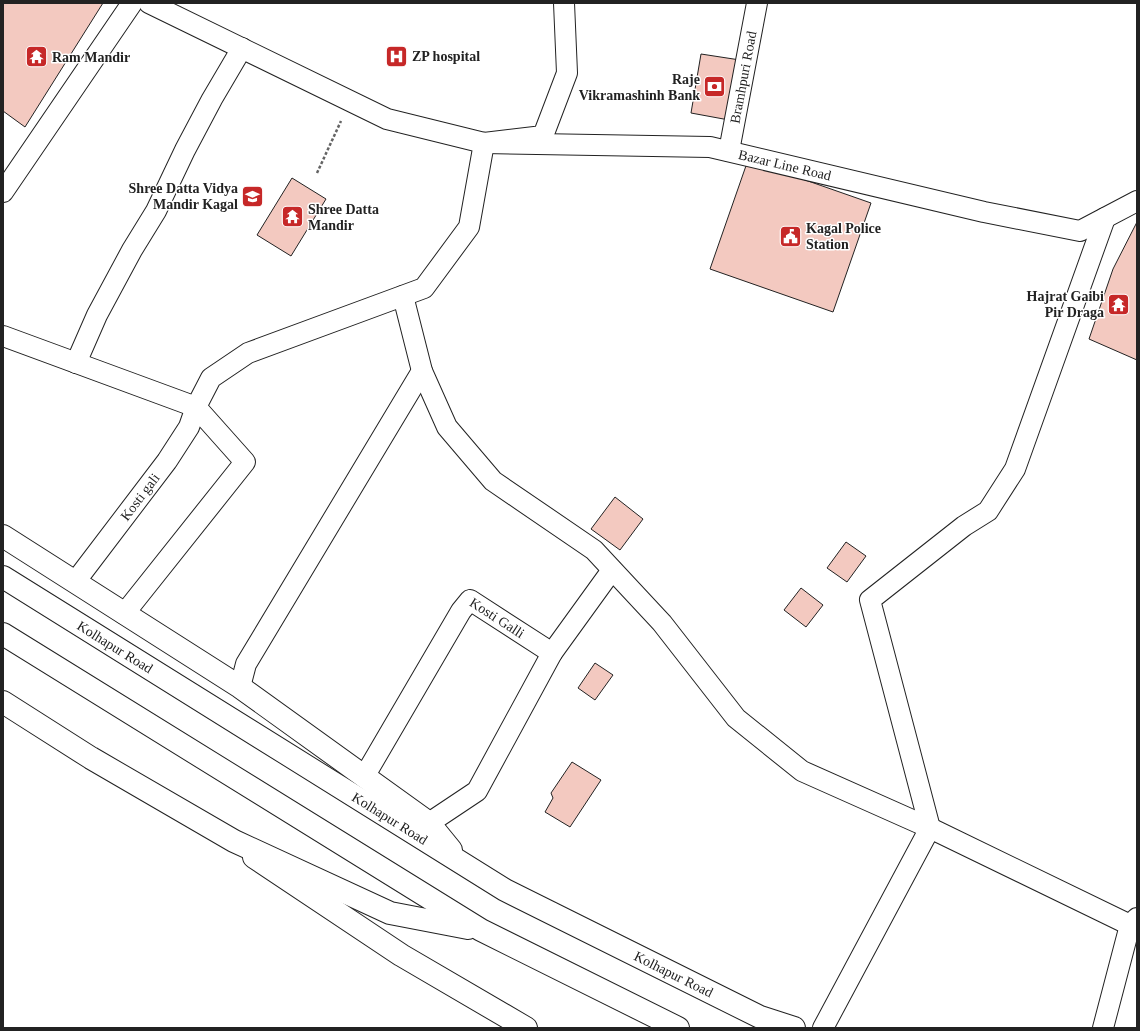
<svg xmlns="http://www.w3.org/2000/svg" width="1140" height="1031" viewBox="0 0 1140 1031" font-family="'Times New Roman',serif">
	<rect width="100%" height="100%" fill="#fff"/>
	<path fill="#f3c9c0" stroke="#222" d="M3 3H103L25 127 3 111Z
		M701 54 740 60 729 120 691 113Z
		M748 160 871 203 833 312 710 269Z
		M292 178 326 199 291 256 257 235Z
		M1137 222V360L1089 339 1113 269Z
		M615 497 643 519 620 550 591 529Z
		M846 542 866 556 847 582 827 568Z
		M801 588 823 605 806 627 784 610Z
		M595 663 613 675 595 700 578 688Z
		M572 762 601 780 570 827 545 812 553 798 551 793Z"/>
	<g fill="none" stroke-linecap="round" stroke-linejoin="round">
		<defs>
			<g id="street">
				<path d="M149 3 387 119 484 143 543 136 567 73 564 3"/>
				<path id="s1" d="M484 143 710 147 984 212 1080 231 1137 201"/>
				<path id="s2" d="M729 151 757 3"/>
				<path d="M3 192 132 3"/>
				<path d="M403 296 422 371 447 427 493 481 594 550 662 623 736 718 802 771 930 828"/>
				<path d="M3 336 196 407 211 378 248 353 424 288 469 227 484 143"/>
				<path d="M76 363 97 315 132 250 156 211 185 150 212 99 242 48"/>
				<path id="s3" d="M75 582 167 461 189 427 196 407 245 462 124 614"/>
				<path d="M240 687 246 664 422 371"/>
				<path id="s4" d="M364 777 461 611 470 600 552 653 612 570"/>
				<path d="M429 823 477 791 552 653"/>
				<path d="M930 828 870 600 964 526 988 511 1015 469 1105 218"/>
				<path d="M823 1028 930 828 1130 925"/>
				<path d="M1103 1028 1130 925 1137 918"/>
			</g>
			<path id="secondary" d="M254 857 401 955 526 1028"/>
			<g id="highway">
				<path d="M3 536 240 687 429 823 451 850"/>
				<path id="s5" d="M3 577 505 890 760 1017 794 1028"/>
				<path d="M3 634 481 930 678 1028"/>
				<path d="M3 702 91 758 234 841 390 913 468 928"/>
			</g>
		</defs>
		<use href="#street" stroke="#222" stroke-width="22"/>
		<use href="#secondary" stroke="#222" stroke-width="24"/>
		<use href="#highway" stroke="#222" stroke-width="24"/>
		<path stroke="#646464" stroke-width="2.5" stroke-dasharray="3 2" stroke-linecap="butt" d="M317 173 341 121"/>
		<use href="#street" stroke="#fff" stroke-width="20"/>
		<use href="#secondary" stroke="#fff" stroke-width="22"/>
		<use href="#highway" stroke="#fff" stroke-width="22"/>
	</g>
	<defs>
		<symbol id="hospital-square" viewBox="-11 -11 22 22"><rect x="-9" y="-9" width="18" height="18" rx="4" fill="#c62828" stroke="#fff"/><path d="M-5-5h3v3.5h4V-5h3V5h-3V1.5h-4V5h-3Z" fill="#fff"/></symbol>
		<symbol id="temple-square" viewBox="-11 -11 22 22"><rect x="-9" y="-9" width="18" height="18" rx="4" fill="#c62828" stroke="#fff"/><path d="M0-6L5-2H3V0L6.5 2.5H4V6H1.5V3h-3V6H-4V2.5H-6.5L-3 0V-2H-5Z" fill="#fff"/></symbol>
		<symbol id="bank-square" viewBox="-11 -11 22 22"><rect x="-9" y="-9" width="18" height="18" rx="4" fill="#c62828" stroke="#fff"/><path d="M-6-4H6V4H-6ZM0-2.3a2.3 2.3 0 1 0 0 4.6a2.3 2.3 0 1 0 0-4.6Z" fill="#fff"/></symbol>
		<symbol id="school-square" viewBox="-11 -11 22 22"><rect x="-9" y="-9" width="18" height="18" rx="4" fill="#c62828" stroke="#fff"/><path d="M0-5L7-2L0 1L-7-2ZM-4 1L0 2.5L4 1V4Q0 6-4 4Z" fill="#fff"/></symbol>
		<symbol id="civic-square" viewBox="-11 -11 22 22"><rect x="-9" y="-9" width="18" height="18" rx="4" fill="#c62828" stroke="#fff"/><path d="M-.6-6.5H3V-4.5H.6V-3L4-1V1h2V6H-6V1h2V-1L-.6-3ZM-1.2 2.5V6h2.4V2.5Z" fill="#fff"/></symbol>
	</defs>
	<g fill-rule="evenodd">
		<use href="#hospital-square" x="384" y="44" width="25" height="25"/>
		<use href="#temple-square" x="24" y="44" width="25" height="25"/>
		<use href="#bank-square" x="702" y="74" width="25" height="25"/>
		<use href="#school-square" x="240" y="184" width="25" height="25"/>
		<use href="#temple-square" x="280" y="204" width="25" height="25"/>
		<use href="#civic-square" x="778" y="224" width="25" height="25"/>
		<use href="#temple-square" x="1106" y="292" width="25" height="25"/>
	</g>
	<g text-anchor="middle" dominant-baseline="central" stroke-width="3" stroke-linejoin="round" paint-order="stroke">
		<g font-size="14" font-weight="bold" fill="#222" stroke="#fff" text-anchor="start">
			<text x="412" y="56">ZP hospital</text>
			<text x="52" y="57">Ram Mandir</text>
			<text x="700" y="79" text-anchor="end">Raje<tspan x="700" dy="16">Vikramashinh Bank</tspan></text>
			<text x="238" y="188" text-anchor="end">Shree Datta Vidya<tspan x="238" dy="16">Mandir Kagal</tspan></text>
			<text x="308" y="209">Shree Datta<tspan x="308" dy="16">Mandir</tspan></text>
			<text x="806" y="228">Kagal Police<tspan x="806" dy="16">Station</tspan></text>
			<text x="1104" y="296" text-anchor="end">Hajrat Gaibi<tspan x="1104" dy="16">Pir Draga</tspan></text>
		</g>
		<g font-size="14" fill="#222" stroke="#fff">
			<text stroke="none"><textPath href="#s2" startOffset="75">Bramhpuri Road</textPath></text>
			<text stroke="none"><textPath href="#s1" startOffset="303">Bazar Line Road</textPath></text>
			<text stroke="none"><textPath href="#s3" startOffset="107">Kosti gali</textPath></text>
			<text stroke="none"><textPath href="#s4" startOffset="239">Kosti Galli</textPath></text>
			<text stroke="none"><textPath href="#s5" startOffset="132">Kolhapur Road</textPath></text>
			<text stroke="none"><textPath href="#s5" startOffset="456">Kolhapur Road</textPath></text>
			<text stroke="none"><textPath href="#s5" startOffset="780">Kolhapur Road</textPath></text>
		</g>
	</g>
	<rect width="1140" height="1031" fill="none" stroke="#222222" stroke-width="8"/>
</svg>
